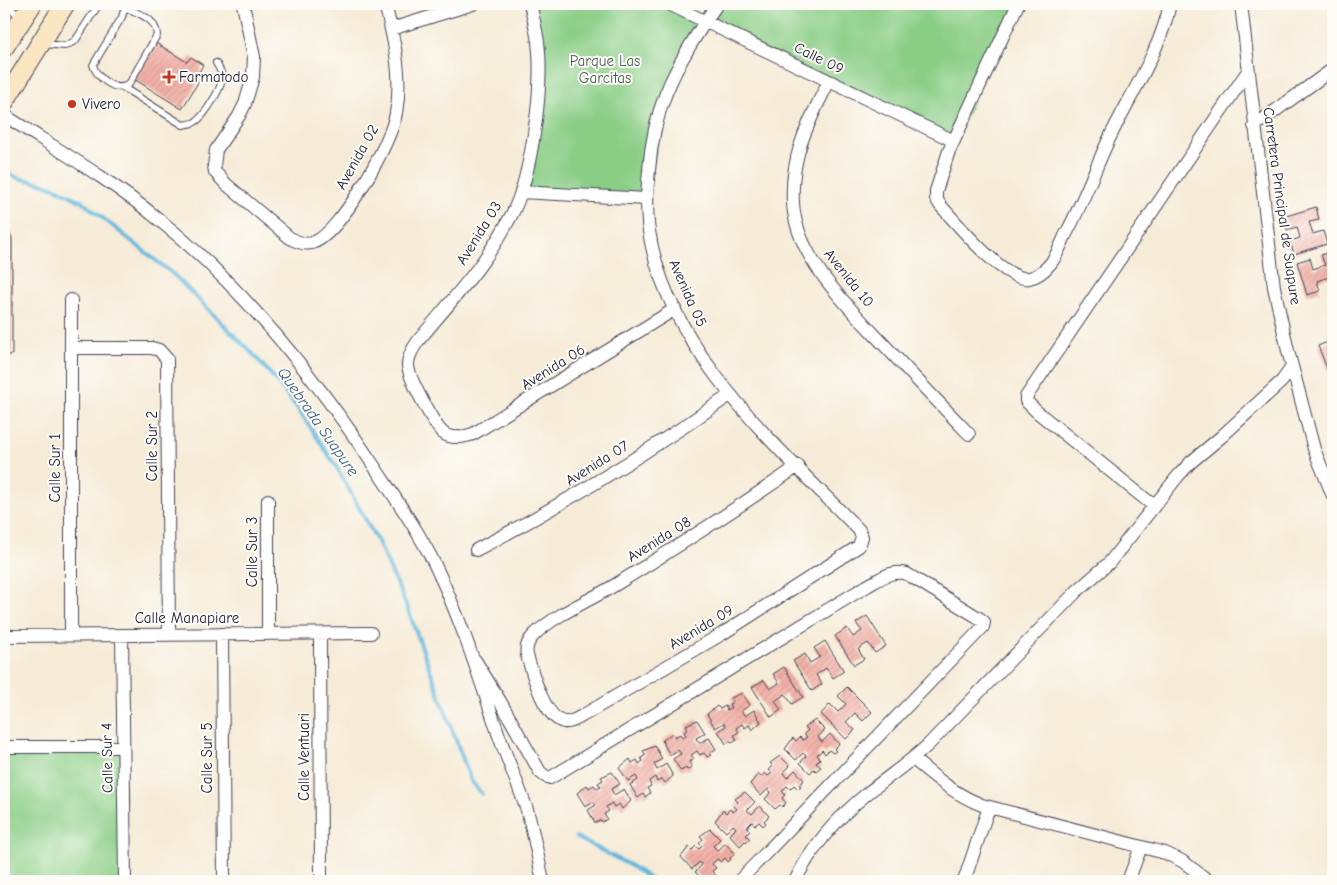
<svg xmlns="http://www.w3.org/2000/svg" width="1337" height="885" viewBox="0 0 1337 885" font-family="'Comic Neue',sans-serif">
	<defs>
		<pattern id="building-hatch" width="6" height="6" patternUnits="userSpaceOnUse" patternTransform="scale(1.25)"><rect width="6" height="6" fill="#f3b1a7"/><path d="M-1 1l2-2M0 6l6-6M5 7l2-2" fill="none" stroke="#d09891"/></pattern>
	</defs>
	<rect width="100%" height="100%" fill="#fdfcf7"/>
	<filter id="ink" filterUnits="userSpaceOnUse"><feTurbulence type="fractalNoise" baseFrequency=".02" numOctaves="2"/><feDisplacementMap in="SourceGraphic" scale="10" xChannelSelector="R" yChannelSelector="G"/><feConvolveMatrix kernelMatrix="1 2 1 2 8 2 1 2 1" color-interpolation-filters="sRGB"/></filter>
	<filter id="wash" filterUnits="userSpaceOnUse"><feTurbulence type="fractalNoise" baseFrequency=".0096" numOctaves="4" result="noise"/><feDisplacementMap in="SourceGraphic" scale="20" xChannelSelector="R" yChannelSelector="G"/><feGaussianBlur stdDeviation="1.12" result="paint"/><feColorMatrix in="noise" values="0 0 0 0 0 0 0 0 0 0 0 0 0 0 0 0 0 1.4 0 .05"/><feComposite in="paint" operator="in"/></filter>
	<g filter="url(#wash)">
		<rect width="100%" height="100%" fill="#f6ebd7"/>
		<path fill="#8ace86" stroke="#567860" d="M530 4H669L705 21 717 4H1018L954 141 705 22 666 93 647 199 521 192 537 105Z
			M4 747H123L125 881H4Z"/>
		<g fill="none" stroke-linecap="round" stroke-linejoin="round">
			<path stroke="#61b8de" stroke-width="4" d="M4 171 18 178 41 183 58 189 84 203 174 275 252 353 275 379 298 409 336 466 379 544 407 607 471 781 482 794
				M576 837 631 866 653 881"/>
		</g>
		<g id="blocks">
			<path fill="url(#building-hatch)" d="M156 43 187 62 191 57 203 65 199 72 203 74 182 109 134 79Z
				M1316 207 1319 220 1309 222 1313 234 1323 231 1327 244 1294 254 1290 241 1300 238 1297 227 1287 230 1283 217Z
				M4 219 12 238V355H4Z
				M1333 251V287H1331L1329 277 1317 281 1320 291 1307 295 1297 262 1310 258 1313 269 1325 265 1321 255Z
				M1330 341 1333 349V377L1331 378 1318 346Z
				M867 616 886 646 875 653 868 643 858 649 864 659 854 665 835 636 847 628 853 637 862 631 856 623Z
				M825 641 844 671 833 678 826 668 816 675 822 684 812 691 793 661 805 654 810 663 820 657 814 648Z
				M784 667 803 697 792 704 785 694 775 701 781 710 771 717 752 687 764 680 770 689 779 683 773 674Z
				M847 687 872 712 863 721 855 713 846 722 855 730 846 739 821 714 830 704 838 712 846 704 838 696Z
				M742 693 750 705 741 711 745 716 754 710 761 722 752 730 749 725 745 728 742 724 736 728 739 732 734 735 737 740 732 743 731 741 726 744 718 731 726 726 724 723 715 728 707 714 717 706 720 709 725 706 727 710 731 708 729 704 733 702 731 698Z
				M697 720 705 733 696 738 699 743 709 738 716 749 710 753 711 755 707 757 704 753 700 755 697 751 691 755 694 759 689 762 692 767 687 770 686 768 681 771 673 759 681 754 678 750 670 755 662 741 672 733 675 737 680 734 682 738 686 735 684 732 688 729 686 725Z
				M815 720 825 730 818 737 822 742 830 734 839 744 834 749 836 751 833 753 829 750 825 754 822 750 817 755 820 759 816 763 821 767 816 771 814 769 810 773 800 763 806 756 803 753 796 760 785 749 793 738 796 741 800 737 803 740 807 737 804 734 808 730 805 727Z
				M655 746 662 759 654 764 657 770 666 764 673 776 665 783 662 779 657 782 655 777 649 781 651 786 647 788 650 793 645 797 643 794 638 798 630 785 638 780 636 776 628 781 619 768 630 759 632 763 637 760 639 764 643 761 641 758 646 755 643 751Z
				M780 756 790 766 783 773 787 778 795 770 804 780 799 785 801 786 798 789 794 785 790 789 787 786 782 791 785 795 782 798 786 803 782 807 780 805 775 809 765 799 771 792 768 789 761 796 750 784 758 774 761 777 765 773 768 776 772 773 769 770 773 766 770 763Z
				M612 772 620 784 611 789 614 795 624 789 631 801 622 809 619 804 614 807 612 803 606 807 609 811 604 814 607 819 602 822 601 820 595 823 588 810 596 805 593 802 585 806 577 793 587 785 589 788 594 785 597 789 601 787 598 783 603 780 601 777Z
				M745 792 755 802 747 810 752 814 760 806 769 816 764 821 766 823 763 826 759 822 755 825 752 822 747 827 750 831 746 835 750 839 746 843 745 841 740 846 730 835 736 828 733 825 726 832 715 821 723 810 726 813 730 809 733 812 737 809 734 806 738 802 735 799Z
				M710 829 720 839 713 846 718 851 725 843 735 853 730 858 731 859 728 862 725 858 721 862 717 859 712 864 716 868 712 871 716 876 712 880 710 878 705 881 695 872 702 865 699 862 692 869 681 857 689 847 692 850 696 846 699 849 702 846 699 843 703 839 700 836Z"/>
		</g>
	</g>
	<g filter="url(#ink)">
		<use href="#blocks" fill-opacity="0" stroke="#424052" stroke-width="1"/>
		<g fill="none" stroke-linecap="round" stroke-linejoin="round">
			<defs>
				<path id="service" d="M6 4 20 17
					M120 4 125 7 122 17 93 65C96 77 116 94 129 84L157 35C155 17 140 15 125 7
					M44 44 65 46 75 41 99 4
					M124 88 183 125C186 124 192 124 195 122 204 117 222 88 222 78 222 72 219 68 216 63"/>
				<path id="minor" d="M243 4 254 57 253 77 245 104 239 116 216 150 214 166 215 172 226 184 290 238C297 242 304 245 312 243 340 235 392 141 396 113 403 76 394 40 385 4
					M530 4C534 20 538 36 539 52 542 95 531 179 511 216 487 263 451 301 418 341 413 348 408 356 408 365 408 377 434 425 443 433 452 440 464 437 473 434L675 309
					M669 4 954 141
					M717 4C698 32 679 61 666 93 656 118 651 144 649 170 647 190 646 211 649 231 667 351 778 447 859 530L862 537 859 546 722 634 582 716C576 719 571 723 564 722 544 718 532 672 527 655 525 647 528 641 534 635 554 615 591 600 615 585 677 547 738 508 798 466
					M1018 4 949 151 936 191V198L940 205C957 223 1004 282 1029 278 1037 277 1046 269 1051 263 1057 255 1061 245 1065 236 1082 205 1094 171 1109 139 1130 95 1160 52 1170 4
					M1241 4 1274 287 1288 351 1314 449 1333 496
					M391 29 473 4
					M829 81C809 121 790 156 793 203 796 260 852 310 888 349 915 378 942 406 969 434
					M4 115C55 148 109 179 157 218 243 287 313 374 374 466 395 498 418 530 435 565 461 619 479 676 498 733 507 759 518 784 527 810 534 834 538 858 543 881
					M1254 126 1333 69
					M521 192 647 199
					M71 348H152L159 350 167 359 169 635
					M268 500V634
					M1154 506 1036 411 1026 401V397L1248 71
					M476 550C564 504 649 452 730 395
					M222 634 224 881
					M320 634 321 881
					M71 635V300
					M122 635 125 881
					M4 636 371 633
					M475 660 500 701 540 772 545 776 550 778 867 586C880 579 892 569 907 574L979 618 984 622 983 627 739 881
					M4 747H123
					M913 759C936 778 954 794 982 805L1165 853 1182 861 1209 881
					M795 881C812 846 838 817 869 792 889 776 910 762 929 744L1076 592 1109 563 1178 476 1191 462 1221 437 1282 381 1292 367
					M964 881 989 807
					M1128 881 1141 847"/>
				<path id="secondary" d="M4 47 32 4
					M4 102 65 4"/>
			</defs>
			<use href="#service" stroke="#424052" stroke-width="8"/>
			<use href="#minor" stroke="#424052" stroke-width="14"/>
			<use href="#secondary" stroke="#424052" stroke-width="21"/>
			<use href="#service" stroke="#fff" stroke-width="6"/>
			<use href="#minor" stroke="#fff" stroke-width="12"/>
			<use href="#secondary" stroke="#fbe6c4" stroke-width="19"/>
		</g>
	</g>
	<g fill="#c8321e" stroke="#fdfcf7" stroke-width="2">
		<path d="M166.5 69.5h5v5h5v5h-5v5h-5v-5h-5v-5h5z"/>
		<circle cx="72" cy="104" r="5"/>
	</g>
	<g text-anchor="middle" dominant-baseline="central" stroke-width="4" stroke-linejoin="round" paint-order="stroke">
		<g font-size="15" fill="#22223b" stroke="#fdfcf7">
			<text transform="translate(819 58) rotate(26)">Calle 09</text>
			<text transform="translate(357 157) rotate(-61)">Avenida 02</text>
			<text transform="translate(1282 206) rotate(82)">Carretera Principal de Suapure</text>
			<text transform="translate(479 233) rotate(-58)">Avenida 03</text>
			<text transform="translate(849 278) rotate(51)">Avenida 10</text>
			<text transform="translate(688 293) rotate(66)">Avenida 05</text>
			<text transform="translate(553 367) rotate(-32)">Avenida 06</text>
			<text transform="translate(152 446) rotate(-90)">Calle Sur 2</text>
			<text transform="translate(597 463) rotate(-32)">Avenida 07</text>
			<text transform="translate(55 468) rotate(-90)">Calle Sur 1</text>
			<text transform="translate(659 539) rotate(-32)">Avenida 08</text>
			<text transform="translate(252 552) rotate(-90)">Calle Sur 3</text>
			<text x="187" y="618">Calle Manapiare</text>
			<text transform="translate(701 627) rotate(-31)">Avenida 09</text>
			<text transform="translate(304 757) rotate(-90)">Calle Ventuari</text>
			<text transform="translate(107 758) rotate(-91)">Calle Sur 4</text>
			<text transform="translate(207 758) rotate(-90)">Calle Sur 5</text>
		</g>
		<g font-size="15" fill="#465e55" stroke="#fdfcf7">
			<text x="605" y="61">Parque Las<tspan x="605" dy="17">Garcitas</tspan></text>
		</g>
		<g font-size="15" fill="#22223b" stroke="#fdfcf7" text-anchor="start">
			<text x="179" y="77">Farmatodo</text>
			<text x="82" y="104">Vivero</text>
		</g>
		<g font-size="16" font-style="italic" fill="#3b5e7c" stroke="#fdfcf7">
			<text transform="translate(318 422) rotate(55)">Quebrada Suapure</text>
		</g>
	</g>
	<rect width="1337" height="885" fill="none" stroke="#fdfcf7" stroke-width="20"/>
</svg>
